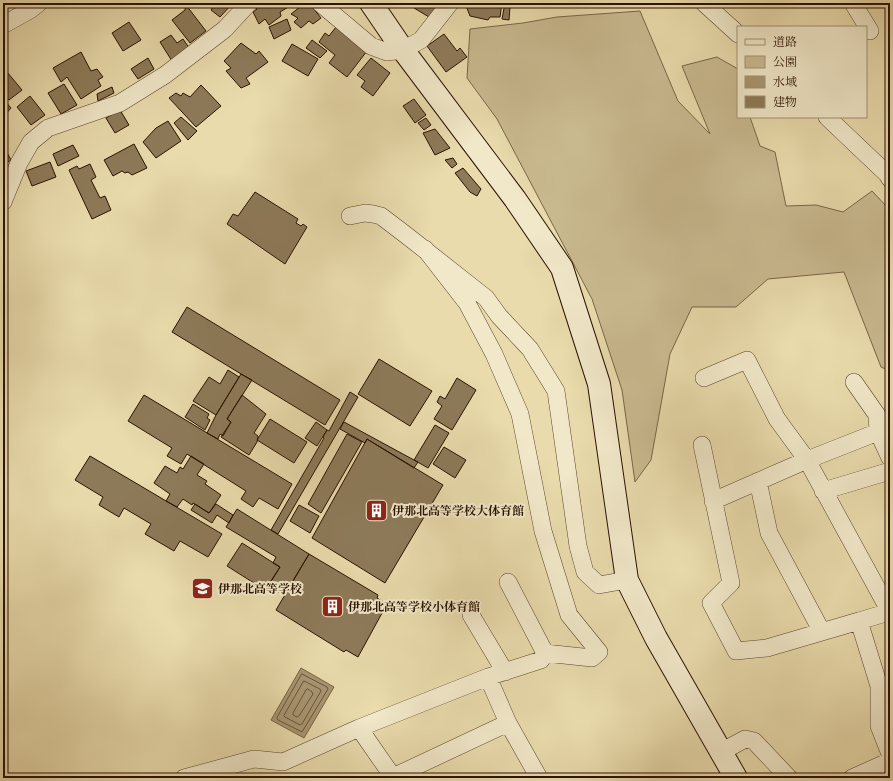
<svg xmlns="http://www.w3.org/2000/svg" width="893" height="781" viewBox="0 0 893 781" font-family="'IM FELL Double Pica','Noto Serif JP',serif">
	<rect width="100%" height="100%" fill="#e9dbac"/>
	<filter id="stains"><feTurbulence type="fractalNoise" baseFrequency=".005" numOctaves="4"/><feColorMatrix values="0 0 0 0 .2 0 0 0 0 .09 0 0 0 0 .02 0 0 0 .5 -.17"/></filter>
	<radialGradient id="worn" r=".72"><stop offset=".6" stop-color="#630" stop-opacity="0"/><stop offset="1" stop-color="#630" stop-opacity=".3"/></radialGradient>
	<path fill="#c9b98f" stroke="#7a6548" d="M640 11 678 101 710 134 682 66 717 57 738 69V117H750L760 146 775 152 786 206 816 205 843 212 872 191 890 210V371L881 367 844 272 768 279 736 307H692L670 354 651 460 635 482 622 390 592 299 497 119 467 78 470 29 523 23 557 17Z"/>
	<path fill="#a89672" stroke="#766144" d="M301 668 334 687 304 738 271 720Z"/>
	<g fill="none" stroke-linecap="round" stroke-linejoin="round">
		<path stroke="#695439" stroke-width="1" d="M302 674 327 687 328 689 302 732 278 720 277 718Z
			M304 681 320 689 321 691 302 724 300 725 285 717 284 716Z
			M308 689 312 692 313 694 299 716 297 717 293 715V713L306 690Z"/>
	</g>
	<path fill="#8d7a59" stroke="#2a1100" d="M214 3H233L220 17 211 10 215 4Z
		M254 3H295L280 12 281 16 269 25 265 19 259 24 253 12 257 9Z
		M305 3H309L321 18 313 24 309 21 301 28 294 22 298 18 291 14Z
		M418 3H440L429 17 414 8Z
		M465 3H502L500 17H490L488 20 470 16Z
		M505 3H514L510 7 509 20 502 19Z
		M186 5 206 31 190 43 172 20 185 10Z
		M287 19 291 30 274 39 269 27Z
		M129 22 141 40 123 51 112 33Z
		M336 27 367 51 347 77 329 63 335 55 319 42 325 33 329 36Z
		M444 34 457 51 460 48 467 57 446 72 427 46Z
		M171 35 177 43 183 39 190 49 172 61 160 42Z
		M312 40 327 51 320 58 306 48Z
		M241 43 256 54 259 51 268 62 246 78 250 84 241 88 226 71 231 68 224 61Z
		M292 44 318 59 308 76 282 61Z
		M81 52 91 71 97 69 103 77 98 80 101 86 81 99 67 77 61 82 53 68Z
		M148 58 154 69 138 79 131 69Z
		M371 58 390 73 373 96 361 87 365 81 357 75Z
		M7 72 22 90 9 100 3 94V76Z
		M64 84 77 105 61 114 48 93Z
		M201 85 221 106 196 127 169 98 176 93 181 96 183 93 190 97Z
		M112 87 114 93 98 101 97 94Z
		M30 96 45 115 31 125 17 107Z
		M3 99 11 108 3 117Z
		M414 99 426 115 415 123 403 106Z
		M120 110 129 125 115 133 106 118Z
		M181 117 197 131 188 140 174 123Z
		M426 118 431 125 424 130 418 123Z
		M168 121 181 141 156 158 143 142 156 128Z
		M435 129 450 148 435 155 423 133Z
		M134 144 147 168 132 175 128 172 125 173 122 171 113 176 104 160Z
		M3 145 11 160 3 165Z
		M73 145 79 156 58 166 53 154Z
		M453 158 457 164 452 168 445 160Z
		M50 162 56 177 32 186 26 171Z
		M90 164 96 177 91 180 100 198 105 196 111 210 92 219 69 170 77 166 79 169Z
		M463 168 481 189 477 196 470 192 455 173Z
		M255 192 298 219 296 223 301 226 303 224 307 227 285 264 227 224 233 214 238 216Z
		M187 307 340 400 325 425 172 332Z
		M379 359 432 391 410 426 358 394Z
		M228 370 239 377 216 415 193 401 209 377 220 384Z
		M241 374 252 380 227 419 231 422 223 436 220 434 218 439 207 433 216 415Z
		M457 378 476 390 452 430 434 419 442 406 437 402 440 396 445 399Z
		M350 392 358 397 278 534 271 530 324 438 323 437 327 430 329 431Z
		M144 395 292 484 278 509 259 498 253 507 241 499 246 491 187 454 181 464 167 456 172 448 128 421Z
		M242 395 266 414 254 433 258 436 257 442 249 455 221 437 231 422 227 419Z
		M193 404 209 414 207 418 210 420 205 430 185 417Z
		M270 419 307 442 294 463 257 440Z
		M316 422 327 430 317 446 305 438Z
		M344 422 414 460 418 462 414 468 367 439 365 443 340 429Z
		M435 425 449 433 428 468 414 460Z
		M347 434 362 442 321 513 308 504Z
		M367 439 443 485 385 583 312 538Z
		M444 447 466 460 455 478 433 464Z
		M90 456 222 534 208 557 180 541 174 551 145 534 151 524 124 508 119 517 99 505 103 497 75 480Z
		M191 456 204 464 197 475 207 481 205 484 221 495 209 513 193 503 192 505 183 499 177 507 166 501 170 494 154 483 165 466 177 473 180 467 183 469Z
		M195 504 209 513 216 504 233 515 229 523 217 515 212 523 191 510Z
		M299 505 319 516 310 533 290 521Z
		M237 509 309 554 285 594 267 588 280 567 273 563 276 557 226 527Z
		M242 543 280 567 265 590 227 566Z
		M309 554 378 595 377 598 387 604 358 657 346 650 344 652 276 610Z"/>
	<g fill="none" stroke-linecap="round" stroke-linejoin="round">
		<defs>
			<path id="street" d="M320 3 371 46 387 52 403 50 421 40 450 3
				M704 3 738 34
				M853 3 870 31
				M3 25 30 10 39 3
				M827 117 887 174 890 179
				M3 202 19 163 31 142 48 128 120 103 165 75 225 29 249 3
				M350 216 365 213 373 214 381 216 406 235 486 298 499 316 530 349 556 391 578 546 585 572 599 585 627 580
				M425 249 467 303 494 354 520 414 543 531 569 615 599 652 592 658 545 653 541 660 488 677
				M704 378 747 360 777 419 807 460 890 612
				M854 382 877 415 878 432
				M702 445 731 583 711 603 736 651 767 648 859 621 879 686V726L890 754
				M758 481 769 533 822 632
				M823 491 890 471
				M713 501 807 460 878 432 890 458
				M508 582 545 653
				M471 615 505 672
				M859 621 889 612
				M359 728 393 777 508 723
				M721 752 745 739 754 741 789 778
				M184 778 254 759 283 762 359 728 488 677 508 723 539 778
				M852 778 890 761"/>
			<path id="secondary" d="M371 3 403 50 515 199 562 268 599 384 627 580 656 638 736 778"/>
		</defs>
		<use href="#street" stroke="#5a442b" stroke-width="18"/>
		<use href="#secondary" stroke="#2a1100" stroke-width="24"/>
		<use href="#street" stroke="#f1e8c9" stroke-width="17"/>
		<use href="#secondary" stroke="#f1e8c9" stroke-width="22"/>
	</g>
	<defs>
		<symbol id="building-square" viewBox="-11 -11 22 22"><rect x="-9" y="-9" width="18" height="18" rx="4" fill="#8f2418" stroke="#f1e8c9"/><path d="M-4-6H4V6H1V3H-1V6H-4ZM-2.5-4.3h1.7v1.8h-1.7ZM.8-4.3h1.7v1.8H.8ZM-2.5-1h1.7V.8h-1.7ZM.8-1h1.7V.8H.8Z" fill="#fff"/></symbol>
		<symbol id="school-square" viewBox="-11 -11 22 22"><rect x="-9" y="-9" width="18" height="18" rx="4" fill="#8f2418" stroke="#f1e8c9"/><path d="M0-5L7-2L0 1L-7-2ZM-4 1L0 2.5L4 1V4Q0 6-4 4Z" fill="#fff"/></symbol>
	</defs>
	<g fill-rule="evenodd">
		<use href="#building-square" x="364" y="498" width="25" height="25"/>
		<use href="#school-square" x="190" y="576" width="25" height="25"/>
		<use href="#building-square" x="320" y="594" width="25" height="25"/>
	</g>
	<g text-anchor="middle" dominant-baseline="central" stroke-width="4" stroke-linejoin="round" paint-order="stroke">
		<g font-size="12" font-weight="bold" fill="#2a1100" stroke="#f1e8c9" text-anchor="start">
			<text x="392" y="511">伊那北高等学校大体育館</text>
			<text x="218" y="589">伊那北高等学校</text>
			<text x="348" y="607">伊那北高等学校小体育館</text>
		</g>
	</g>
	<rect width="893" height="781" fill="none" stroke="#e9dbac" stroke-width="16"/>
	<rect x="4" y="4" width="885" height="773" fill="none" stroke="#2a1100" stroke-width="2"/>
	<rect x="8" y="8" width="877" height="765" fill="none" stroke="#2a1100"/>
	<rect x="737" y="26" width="130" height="92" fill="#f1e8c9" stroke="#a19279"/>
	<rect x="745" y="39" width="20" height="6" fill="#f1e8c9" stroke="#a19279"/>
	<text x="773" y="46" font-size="12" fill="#2a1100">道路</text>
	<rect x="745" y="56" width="20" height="12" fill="#c9b98f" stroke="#a19279"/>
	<text x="773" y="66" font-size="12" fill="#2a1100">公園</text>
	<rect x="745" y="76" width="20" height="12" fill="#a89672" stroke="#a19279"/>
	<text x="773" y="86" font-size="12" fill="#2a1100">水域</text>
	<rect x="745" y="96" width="20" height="12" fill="#8d7a59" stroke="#a19279"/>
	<text x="773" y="106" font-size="12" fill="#2a1100">建物</text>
	<rect width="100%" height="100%" filter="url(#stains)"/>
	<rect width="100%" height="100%" fill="url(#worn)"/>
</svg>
